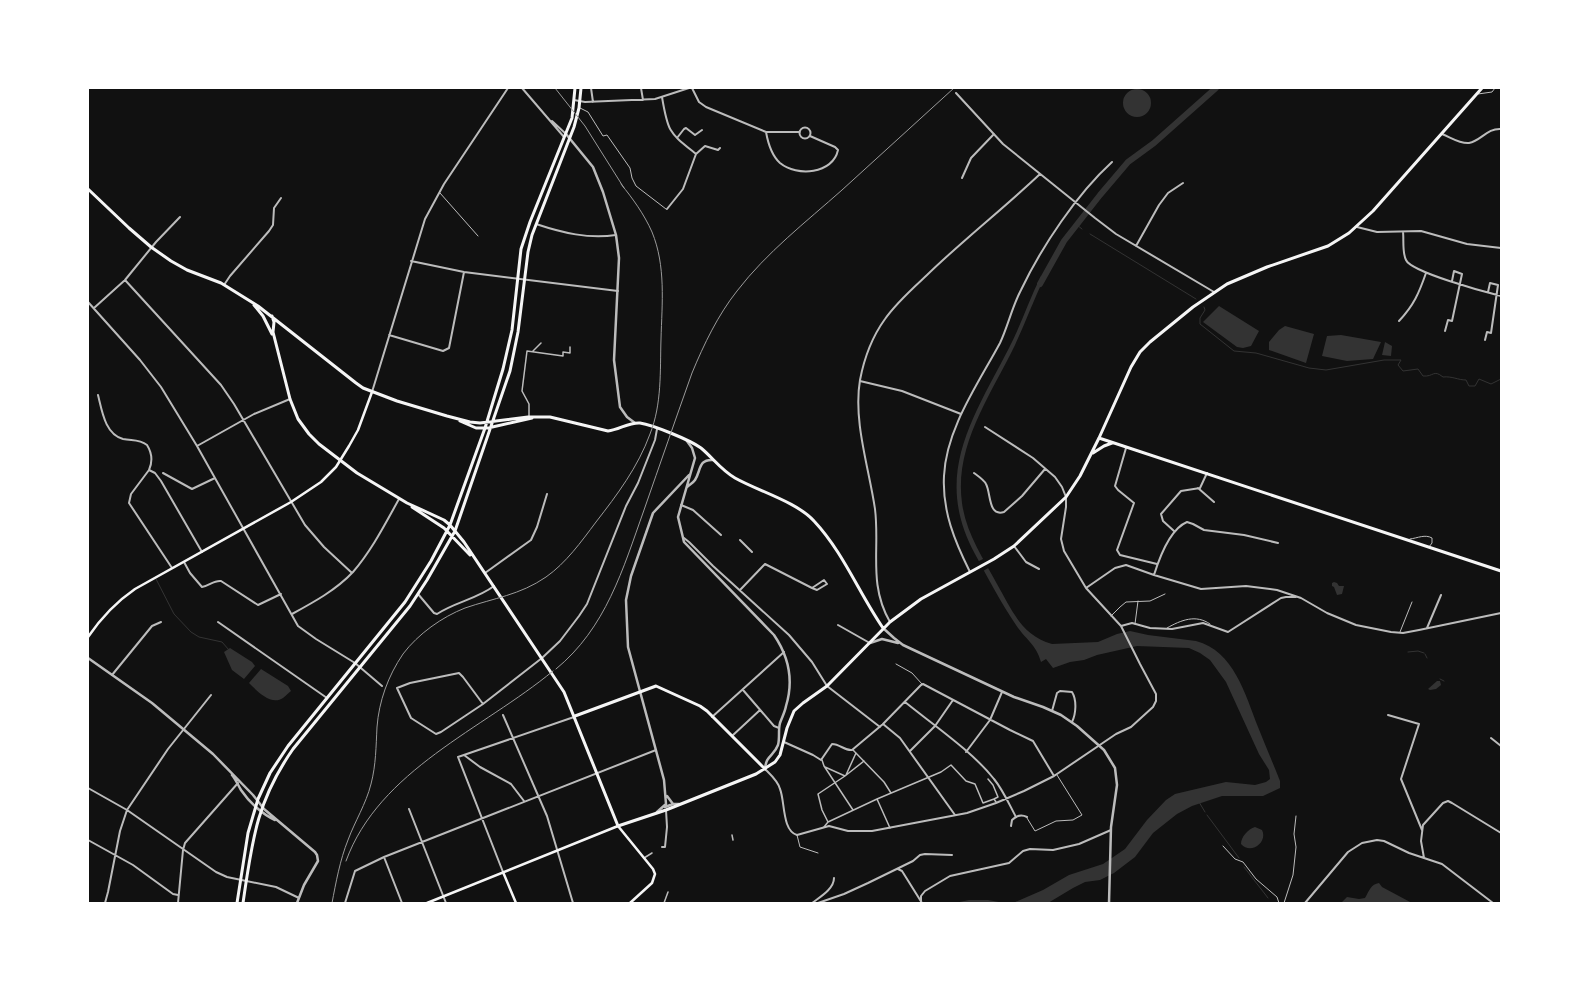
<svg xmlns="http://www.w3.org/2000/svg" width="1589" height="991" viewBox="0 0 1589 991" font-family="Raleway,sans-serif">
	<rect width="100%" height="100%" fill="#111"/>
	<path fill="#333" d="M1123 103a14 14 0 1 1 28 0a14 14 0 1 1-28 0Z
		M1041 276 1044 278C1034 300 1025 323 1015 345 991 395 954 445 962 503 966 533 983 558 997 584 1012 610 1021 635 1052 644L1098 642 1117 634 1130 631 1148 635 1196 641C1234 651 1245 694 1258 727 1265 745 1273 763 1280 781V788L1263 796H1222L1192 806 1177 814 1153 833 1135 857 1114 873 1100 880 1085 882 1073 888 1048 903H1013L1043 890 1069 875 1103 864 1125 849 1147 820 1166 800 1175 794 1226 782 1255 785 1266 782 1270 779 1269 770 1259 754 1226 682 1210 660 1200 653 1189 648 1137 646 1097 655 1084 660 1070 662 1053 668 1046 659 1041 662C1036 644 1025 639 1016 625 1001 603 988 578 975 554 932 475 973 418 1009 348 1021 325 1029 300 1041 276Z
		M1219 306 1259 331 1251 346 1243 348 1237 347 1203 322Z
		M1285 326 1314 334 1306 363 1269 350V342L1279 330Z
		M1341 335 1381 342 1373 359 1347 361 1322 356 1327 336Z
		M1385 342 1392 346 1391 356 1382 355Z
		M1334 582 1337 583 1339 586H1344L1342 594 1337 595 1334 587 1332 586V583Z
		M230 648 252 662 255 666 244 679 232 670 224 652Z
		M261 669 288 686 291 691C288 693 286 696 283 698 271 706 257 691 249 683Z
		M1437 681H1440L1441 685 1436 689 1430 690 1428 689Z
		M1255 827 1262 830C1268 842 1251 855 1241 844 1241 837 1248 829 1255 827Z
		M1379 883 1382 887 1412 903H1341L1347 897 1359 899 1365 898C1369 891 1371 884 1379 883Z
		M969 900H988L1004 903H955Z"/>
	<path fill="#111" d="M985 558 990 567 983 571 977 562Z"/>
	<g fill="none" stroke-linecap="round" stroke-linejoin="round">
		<path stroke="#333" stroke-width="1" d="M1077 225 1082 229
			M1090 234 1196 299
			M1204 307 1205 310 1200 318V324L1234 351 1256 353 1309 368 1326 370 1384 360H1401L1398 365 1403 371 1418 369 1423 376C1434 377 1433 369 1443 377 1452 376 1458 380 1466 380L1469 386H1475L1479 379 1491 384 1501 379
			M156 579 174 614 191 632 199 637 222 642 229 650
			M1408 652 1418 651 1424 653
			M1425 654 1427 658
			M1440 679 1444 681
			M1199 802 1205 812
			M1207 815 1239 858
			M1244 867 1268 898"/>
		<path stroke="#333" stroke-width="6" d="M1040 284 1064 241 1100 195 1128 162 1154 143 1216 88"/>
		<path stroke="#bcbcbc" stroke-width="1" d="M1478 94 1492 92 1495 88
			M580 108 588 112 603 136 607 135 630 168 632 178 636 186 666 209
			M440 193 478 236
			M1410 539C1418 538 1425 534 1432 538V543L1429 547
			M1111 616 1120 607 1126 602 1150 601 1165 594
			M1135 624 1138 601
			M1167 628C1181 620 1196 614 1210 624
			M1400 632 1412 602
			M896 664 912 673 922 684
			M1027 818 1035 831 1056 821 1073 820 1082 815 1057 775
			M797 835 800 847 818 853
			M1223 846 1235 859 1243 862 1256 879 1277 897 1279 903
			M1284 903 1293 875 1296 847 1294 834 1296 816"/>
		<path stroke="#bcbcbc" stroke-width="1.5" d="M533 351 541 343
			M529 417V404L522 391 527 351 563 356V352L570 353V347
			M853 750 884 782 891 793
			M822 760 824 766 853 810
			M825 767 845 776
			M846 775 856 753
			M988 779 993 785 998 797 994 799
			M877 799 890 828
			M828 822 822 810 818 794 845 776 864 761
			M824 827 828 822 877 799 941 772 951 765 966 781 975 784 983 803 994 799 996 802
			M732 835 733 840
			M644 858 652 853
			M664 903 668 892"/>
		<path stroke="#bcbcbc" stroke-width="2" d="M522 88 564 137
			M591 88 593 102
			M641 88 643 100
			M692 88 699 102 706 107 766 132H800
			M956 93 1003 144 1095 218 1116 234 1214 292
			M662 97C668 133 669 132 696 154L683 189 667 209
			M574 100 585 102 655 99 689 88
			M552 121 566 134
			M799.5 133a5.5 5.5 0 1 1 11 0a5.5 5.5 0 1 1-11 0Z
			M766 132C768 143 771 155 780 163 797 177 833 174 838 150L835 147 810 136
			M1442 134C1450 137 1460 144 1469 143 1481 141 1487 128 1501 129
			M677 138 684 129 686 128 695 135 702 130
			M696 154 705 146 718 150 720 148
			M962 178 971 158 994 134
			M536 224C563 233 588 239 616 235
			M1357 227 1377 232 1421 231 1467 244 1501 248
			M1403 232C1404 240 1402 252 1406 260 1411 272 1485 292 1501 296
			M1136 246 1159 205 1168 193 1183 183
			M411 261 464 272 618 291
			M125 280 221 385 234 404 305 525 324 547 352 573
			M224 285 230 276 269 231 273 225 274 208 281 198
			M88 302 140 360 161 387 197 446 298 626 316 639 355 663 382 686
			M94 308 125 280 156 242 180 217
			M1399 321C1414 305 1419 293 1426 273
			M1445 331 1448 320 1452 321 1462 274 1454 271 1452 281
			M389 335 443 351 449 348 464 272
			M1485 340 1487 332 1491 333 1498 285 1490 283 1488 292
			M860 381 902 391 961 414
			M372 392 425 219 444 184 508 88
			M98 395C102 411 105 434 123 439 132 441 139 439 147 445 152 453 153 461 149 470
			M197 446 254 414 290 399
			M1126 448 1115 486 1118 490 1134 503 1117 550 1120 555 1157 564
			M163 473 192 489 215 478
			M974 473C978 476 984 480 986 484 991 493 988 517 1004 512L1022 496 1045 469
			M1198 488 1214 502
			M681 505 693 510 721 535
			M1174 531 1163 521 1161 514 1181 491 1200 488 1207 473
			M684 538 689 542 713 566 789 635 812 662 827 686 880 727
			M740 540 752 552
			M1014 546 1026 562 1039 569
			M184 562 190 573 202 587C209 586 214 580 221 581L258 605 281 594
			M172 568 129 503 131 494 149 470 155 473 161 481 202 552
			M970 572C955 542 942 511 944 476 946 429 978 384 1000 343 1008 326 1012 307 1021 290 1042 246 1077 194 1112 162
			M485 573 531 540 537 527 547 494
			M1154 575C1159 559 1170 529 1187 522L1193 524 1204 530 1244 535 1278 543
			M1086 588 1115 568 1126 565 1154 575 1201 589 1246 586 1277 590 1301 598 1327 613 1356 625 1391 632 1403 633 1419 630 1501 613
			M740 590 765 564 812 588 817 590 827 584 824 580 812 588
			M418 594 434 613 437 614C455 602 477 599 494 586
			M292 614C314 602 336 590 353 572 372 550 385 524 399 499
			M218 622 327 698
			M890 622C868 584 880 549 875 509 869 468 853 421 860 380 864 359 872 337 885 319 896 303 912 289 927 275 963 240 1003 209 1040 174
			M838 625 868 642
			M1121 626 1132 623 1150 628 1172 629 1203 623 1228 632 1281 598 1286 597H1296
			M1427 628 1441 595
			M112 675 152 626 161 622
			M743 690 774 726 779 728
			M905 702C932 724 973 752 994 779 1003 790 1009 804 1016 817
			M483 704 463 677 459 673 410 683 397 688 411 718 436 734 441 732 483 704 542 658 560 641 579 616 587 604 626 506 638 483 655 440 657 429
			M1052 711 1057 693 1060 691 1072 692C1077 700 1076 714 1072 722
			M503 715 547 816 573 903
			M1388 715 1419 724 1401 779 1422 830
			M712 717 784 652
			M883 724 900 738 955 815
			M732 736 760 710
			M1491 738 1501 746
			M784 742 813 755 821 760 832 744C840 744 845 751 852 750L883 724 921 685 923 684 1010 730 1033 741 1054 776
			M910 751 935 726 953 700
			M966 752 990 720 1002 692
			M464 755 480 767 511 784 524 801
			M765 769C771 775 778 781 780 789 785 801 782 831 797 835L829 826 848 831H872L967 813 996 803 1024 791 1054 776 1116 734 1131 727 1153 707 1156 701V694L1140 664 1121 626 1086 588 1064 551 1061 539 1066 507V497L1062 487 1055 477 1033 458 985 427
			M88 788 127 810 216 872 227 877 276 887 299 898
			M409 809 446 903
			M1011 826 1012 820C1016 816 1021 814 1027 817
			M88 840 133 865 173 894 178 895
			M662 847H665L667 827 666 810
			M384 857 402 903
			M1424 858 1421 841 1423 825 1443 803 1448 801 1452 803 1501 833
			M898 869 902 871 922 903
			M503 872 458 757 574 717
			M921 902V896L925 891 950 876 1009 863 1023 851 1030 849 1053 850 1079 844 1111 830
			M105 903 108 892 120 831 127 810 168 749 211 695
			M178 903 183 850 185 843 238 783
			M345 903 355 871 384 857 656 750
			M812 903C820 897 834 889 834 878
			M818 903 844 894 868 883 913 861 920 855 925 854 952 855
			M1305 903 1348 852 1362 843 1377 840 1384 841 1409 853 1442 864 1493 903"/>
		<path stroke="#bcbcbc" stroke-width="2.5" d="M566 134 593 167 603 192 616 235 619 258 614 360 620 407 627 417 635 423
			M687 441 692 448 695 458 678 517 684 542 774 635C789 657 794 680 786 706 785 712 782 717 780 723 778 730 780 738 778 745 774 756 766 755 765 769
			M687 487C689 485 693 483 695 480 701 471 698 459 713 460
			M883 628 894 638 903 645 1014 697 1043 707 1061 715 1077 726 1104 750 1115 768 1117 785 1111 827 1109 903
			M870 643 882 639 898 643
			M88 658 152 703 213 754 253 795 264 809 315 852 317 855 318 861 304 885 297 903
			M232 775C236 780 238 785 241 790 249 802 262 814 275 820
			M667 796 673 804
			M665 807 673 804H679
			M657 812 666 804 664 780 628 647 626 600 631 576 653 513 689 475"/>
		<path stroke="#f5f5f5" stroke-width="2.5" d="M88 637C101 618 116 602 135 589L291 502 321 482 336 467 349 446 358 430 372 392
			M503 872 516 903
			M427 903 618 826 653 869 655 874 652 883 630 903"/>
		<path stroke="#f5f5f5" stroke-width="3" d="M88 189 129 228 151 247 171 261 187 270 221 283 258 306 356 383 363 388 397 401 447 416 470 422 480 423 528 417H550L608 431C619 430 629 422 640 423 653 425 690 440 701 448 713 458 721 470 735 478 758 491 797 502 814 521 843 552 859 593 883 628
			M254 305 263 316 272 334
			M272 316 274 322 273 332 290 399 298 419 309 434 319 444 357 473 407 503 444 520 450 525 464 542 564 692 618 826 666 810 756 774 775 762 780 755 787 728 794 711 803 703 827 686 890 622 921 599 994 559 1014 546 1066 497 1080 476 1099 438 1131 367 1140 352 1150 342 1193 307 1227 284 1267 267 1328 246 1349 233 1373 211 1482 88
			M460 421 476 428H488L532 418
			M1099 438 1501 571
			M1093 453 1104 446 1112 443
			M412 507 444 528 470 555
			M575 716 656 686 700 706 707 711 765 769
			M237 903 248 833 258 799 270 773 288 746 405 602 431 561 450 525 485 428 503 369 512 330 521 249 530 222 572 118 575 88
			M243 903C252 842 256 802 293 749L410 606 427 580 455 531 510 371 518 332 528 252 532 235 574 127 579 108 581 88"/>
		<path stroke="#9a9a9a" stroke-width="1" d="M555 88 585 126 624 188
			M556 669C606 628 623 569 644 510 660 464 676 418 692 373 704 344 718 315 737 291 767 252 806 222 842 190 879 156 917 122 954 88
			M346 861C379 770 483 729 553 671
			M332 903C336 882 340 860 348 840 355 821 366 804 371 784 376 765 376 746 377 727 379 701 388 676 403 654 418 634 442 617 465 608 494 598 520 595 546 577 566 563 581 542 596 522 617 495 638 467 650 434 662 404 660 371 661 339 662 303 666 266 652 232 644 214 633 199 621 184"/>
	</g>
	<rect width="1589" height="991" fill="none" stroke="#ffffff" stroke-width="178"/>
</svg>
